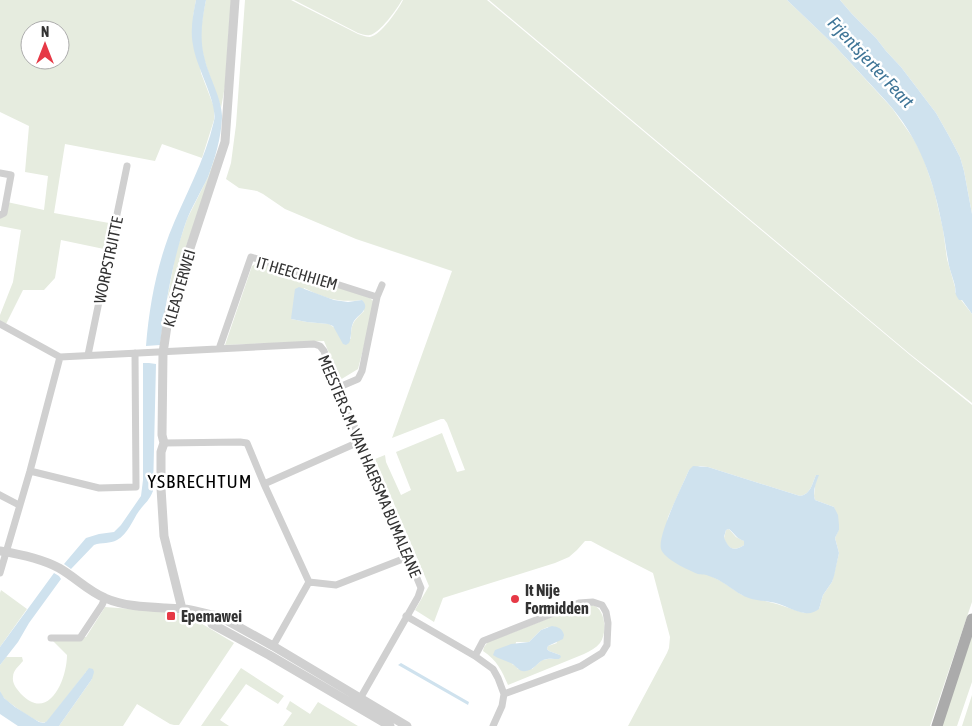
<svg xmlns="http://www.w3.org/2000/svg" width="972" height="726" viewBox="0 0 972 726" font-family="'Asap Condensed',sans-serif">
	<rect width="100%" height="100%" fill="#fff"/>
	<path fill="#e6ecdf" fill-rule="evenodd" d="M0 0H196L193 17 201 73 214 107V120L202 158 162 144 155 161 65 144 54 213 109 223 104 249 61 240 55 278 44 290H23L6 324 0 321V315L13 282 21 230 0 226V218L5 214 7 202 44 210 48 176 25 172 29 126 0 112ZM30 30H60V60H30Z
		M206 0H231L225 86 221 108C215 87 204 66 201 43 200 29 203 14 206 0Z
		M245 0H291L358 34C362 35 366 37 370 37 381 35 398 10 403 0H487L910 355 972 405V602L930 726H628L667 653 669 648 670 637 653 573 604 548 591 541H585L577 550 569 557 555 563 443 598 434 622 415 610 429 586 375 459 385 455 386 462 401 495 411 490 396 452 442 433 457 472 465 470 447 423 444 419H441L392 438 452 271 356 239 285 209 263 194 257 191 239 188 226 179 231 163 236 125ZM700 466 708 467 800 496C811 494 812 484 816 475L814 496 815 500 834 507 839 529 835 538 839 553 832 582 823 595 819 609 804 613 777 604 742 595 721 581 709 575 667 522 668 517 689 470Z
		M294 0H402C397 9 380 33 370 35 366 36 362 34 358 33Z
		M489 0H787L834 45 892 108 913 138 923 157 934 190 943 229 947 259 955 287V292L972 314V403L910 354Z
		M840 0H972V214L964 171 960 157 949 136 936 113 901 67 886 51 876 38 852 14Z
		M217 152C204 203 183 251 167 300L176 252 187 219 208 177Z
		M257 263 367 295 375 303 358 369 340 380 324 341 225 345 252 266ZM304 288C324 298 339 303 362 300L364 311C353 322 351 323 351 339L329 324 307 322 291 319Z
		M729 529 736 537 744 541V545C734 552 728 549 724 538L726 530Z
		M1 590 27 609 0 647V593Z
		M583 605C587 605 591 604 595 606 606 612 607 634 600 643 596 648 590 651 584 654L508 685C502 671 497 660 483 651L484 647 488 642ZM548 627 557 643 548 646 547 649 549 651 560 655 559 659H548L542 660 532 669H518L516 666 512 664 516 642H529L541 630Z
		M105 607 159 611 182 614 194 619 234 643 179 725H174L170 724 137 704 123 726H59L92 679 86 672 48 721C44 723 44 723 40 722 32 719 10 704 4 698 1 695 1 694 0 691V665L6 657H22L23 661C19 666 13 670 13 677 12 684 17 689 21 694 49 723 67 679 67 655L51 639 86 637Z
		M972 635V682L957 726H942Z
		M241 668 284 696 278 704 246 684 220 720 229 726H201Z
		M972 695V726H962Z
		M290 701 310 714 318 702 358 726H283L292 713 286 709Z"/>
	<path fill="#cfe2ee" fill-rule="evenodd" d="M196 0H206C202 20 199 40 205 60 209 77 223 101 222 118 221 138 215 159 208 177 201 192 192 206 186 222 172 262 166 303 160 345L146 346C149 308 156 270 169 235 184 197 205 161 214 121 218 103 196 67 193 45 190 31 193 14 196 0Z
		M787 0H840L852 14 876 38 886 51 901 67 920 92 936 113 949 136 960 157 964 171 972 214V314L962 300H959C954 292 956 294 955 286 953 277 949 269 948 260 946 250 945 240 943 230 934 181 920 138 886 101L834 45Z
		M299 287 334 300 348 302 362 300C372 310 356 315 353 323 350 330 352 337 349 343L346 345 343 344 333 326 328 324 307 322 291 319 295 289Z
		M143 363H149L156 364 153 491C149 501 145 503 139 511 132 521 128 534 117 540 110 544 102 542 94 545L71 569 64 564 86 538 99 534 114 532 121 525 141 496 143 480Z
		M693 466 708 467 800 496C811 494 812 484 816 475H819C816 483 812 492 815 500L834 507 838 515 839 525V530L835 538 839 553 834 576 832 582 823 595 819 609C815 612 810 614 805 613 796 612 788 607 779 604 767 600 754 602 742 595 731 589 722 580 709 576 706 574 702 575 698 574 688 570 664 559 661 549 657 536 683 484 689 470ZM729 529C734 533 737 539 744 541V545C734 552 728 549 724 537L726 530Z
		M54 573 59 576 61 579 29 623 18 642 0 665V647Z
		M552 626C558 627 562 628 564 635L563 639 548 646 547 649 549 651 560 655 561 657 559 659C554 659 548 658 543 660 537 663 534 670 526 671 520 672 519 669 515 666 510 661 500 660 493 655L495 650 511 644 529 642 541 630Z
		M401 663 469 702 468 705 398 665Z
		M89 668 93 669 94 672 92 679 59 726H18L0 714V691L4 698 15 707 39 722 44 723 47 721Z"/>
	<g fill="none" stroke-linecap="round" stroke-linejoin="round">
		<path stroke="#d0d0d0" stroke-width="7" d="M0 173 11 175 4 213 0 215
			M377 297 382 285
			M0 324 60 357
			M219 349 251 257 377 297 362 371 358 379 337 388
			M88 355 127 166
			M164 443 240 442 247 443 264 484 309 582 273 646
			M30 471 99 488 136 487 135 353
			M264 484 361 441
			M0 495 19 505
			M0 573 30 471 60 357 314 344 320 346 324 351 337 388 361 441 421 588 418 597 361 697
			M309 582 336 585 408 557
			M406 616 475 656 493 669 498 678 504 694 502 706 493 726
			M51 638H80L102 605 105 598
			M475 656 483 641 579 603 593 602 602 605 606 612 608 623 607 645 602 653 581 666 504 694"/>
		<path stroke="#d0d0d0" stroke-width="9" d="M0 551C19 554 42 559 59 568 75 577 88 591 105 598 123 606 145 607 165 608 172 609 178 608 185 609 196 610 207 615 219 616L273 646 407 726
			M182 609 164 536 161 488V452L164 443 162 435 163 353 169 312 225 142 235 0
			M209 615 212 624 269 655 390 726"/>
		<path stroke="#ababab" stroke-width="11" d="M937 726 972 619"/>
	</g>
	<g fill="#e63946" stroke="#fff" stroke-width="2">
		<circle cx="515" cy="599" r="5"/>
		<rect x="166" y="611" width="10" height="10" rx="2.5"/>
	</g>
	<g text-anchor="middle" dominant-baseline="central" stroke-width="5" stroke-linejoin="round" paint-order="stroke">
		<g font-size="16" fill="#333" stroke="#fff">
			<text transform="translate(108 260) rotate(-78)">WORPSTRJITTE</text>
			<text transform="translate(297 273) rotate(16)">IT HEECHHIEM</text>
			<text transform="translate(179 288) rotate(-74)">KLEASTERWEI</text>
			<text transform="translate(370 466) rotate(67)">MEESTER S.M. VAN HAERSMA BUMALEANE</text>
		</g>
		<g font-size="16" font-weight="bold" fill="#333" stroke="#fff" text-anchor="start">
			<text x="525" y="590">It Nije<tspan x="525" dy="18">Formidden</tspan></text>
			<text x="181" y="616">Epemawei</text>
		</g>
		<g font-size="18" font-style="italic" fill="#3f7597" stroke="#fff">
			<text transform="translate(871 62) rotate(47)">Frjentsjerter Feart</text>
		</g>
		<g font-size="19" letter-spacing="1" fill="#000" stroke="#fff">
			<text x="200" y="481">YSBRECHTUM</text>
		</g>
	</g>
	<g transform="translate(45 45)"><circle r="24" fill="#ffffff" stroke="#adadad"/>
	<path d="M0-4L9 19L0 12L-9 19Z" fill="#e63946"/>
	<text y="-8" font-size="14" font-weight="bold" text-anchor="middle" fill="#333333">N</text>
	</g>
</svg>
